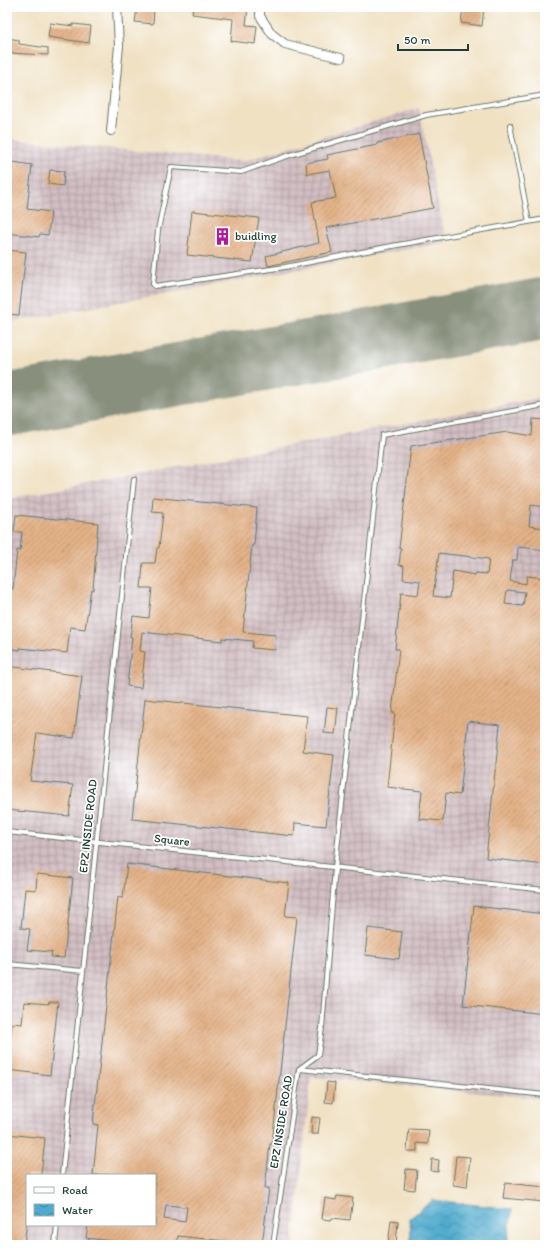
<svg xmlns="http://www.w3.org/2000/svg" width="552" height="1252" viewBox="0 0 552 1252" font-family="Itim,sans-serif">
	<defs>
		<pattern id="industrial-grid" width="8" height="8" patternUnits="userSpaceOnUse"><rect width="8" height="8" fill="#d2bec3"/><path d="M0 4h8M4 0v8" fill="none" stroke="#aa9c9f"/></pattern>
		<pattern id="water-waves" width="16" height="10" patternUnits="userSpaceOnUse"><rect width="16" height="10" fill="#50aace"/><path d="M0 5q4-4 8 0t8 0" fill="none" stroke="#428ca8"/></pattern>
		<pattern id="building-hatch" width="6" height="6" patternUnits="userSpaceOnUse"><rect width="6" height="6" fill="#e4b288"/><path d="M-1 1l2-2M0 6l6-6M5 7l2-2" fill="none" stroke="#b89270"/></pattern>
	</defs>
	<rect width="100%" height="100%" fill="#fff"/>
	<filter id="ink" filterUnits="userSpaceOnUse"><feTurbulence type="fractalNoise" baseFrequency=".025" numOctaves="2"/><feDisplacementMap in="SourceGraphic" scale="8" xChannelSelector="R" yChannelSelector="G"/><feConvolveMatrix kernelMatrix="1 2 1 2 8 2 1 2 1" color-interpolation-filters="sRGB"/></filter>
	<filter id="wash" filterUnits="userSpaceOnUse"><feTurbulence type="fractalNoise" baseFrequency=".012" numOctaves="4" result="noise"/><feDisplacementMap in="SourceGraphic" scale="16" xChannelSelector="R" yChannelSelector="G"/><feGaussianBlur stdDeviation="0.9" result="paint"/><feColorMatrix in="noise" values="0 0 0 0 0 0 0 0 0 0 0 0 0 0 0 0 0 1.4 0 .05"/><feComposite in="paint" operator="in"/></filter>
	<g filter="url(#wash)">
		<rect width="100%" height="100%" fill="#f0e1c3"/>
		<path fill="url(#industrial-grid)" fill-rule="evenodd" d="M419 108 446 242 7 323V139L243 161Z
			M545 397V1099L311 1077 293 1245H7V499ZM27 1175H155V1225H27Z"/>
		<path fill="url(#water-waves)" stroke="#387481" d="M433 1200 512 1209 507 1245H411L410 1218Z"/>
		<g fill="none" stroke-linecap="round" stroke-linejoin="round">
			<path stroke="#888f7c" stroke-width="63" d="M7 405 545 309"/>
		</g>
		<g id="blocks">
			<path fill="url(#building-hatch)" fill-rule="evenodd" d="M193 7H248L246 25 257 26 255 44 231 41 233 19 192 14Z
				M463 7H484L482 26 461 23Z
				M137 8 154 10 153 24 135 22Z
				M50 23 73 26V24L91 26 89 43 48 37Z
				M7 38 19 40V44L48 48V55L7 53Z
				M419 134 433 208 326 228 332 252 268 266 266 256 319 243 312 202 336 198 330 170 307 174 306 163 328 159 327 155 377 145V143Z
				M7 161 32 165 27 209 51 212 48 235 40 234 39 237 7 233Z
				M50 170 64 171 63 186 48 184Z
				M192 211 259 218 252 262 187 255Z
				M7 250 26 252 19 315 7 314Z
				M533 419 545 420V507L531 505 529 526 545 528 544 539H545V550L518 547 517 560H513L510 581 526 584 527 576 545 578V865L486 858 500 725 468 721 460 795 446 793 443 821 419 819 422 791 387 787 395 713H392L399 649H395L401 593 418 595 420 581 403 579 404 566 399 565 401 548H399L411 446 508 432 532 436ZM439 553 489 559 487 574 476 573 475 575 453 571 450 598 433 596ZM507 590 525 592 523 606 505 604Z
				M153 497 257 508 254 545H252L243 632 276 635 275 650 252 648 253 641 222 638V641L142 632 140 651 145 652 141 688 127 686 132 637H130L133 616 149 618 152 588H141L143 563H155L157 548H159L163 513 152 512Z
				M16 515 98 523 93 590 91 589 85 629 70 627 67 653 20 648V650L7 648V588L13 589 17 550 20 551 22 532H14Z
				M7 666 82 676 74 738 37 733 30 781 73 785 69 816 7 810Z
				M145 699 307 716 303 751 334 755 326 826 295 823 294 836 132 819Z
				M327 707 338 708 335 734 324 733Z
				M127 864 289 883 285 916 297 917 272 1144H270L265 1188H269L262 1245 178 1236 177 1245H147L86 1238 88 1225H155V1175H93L98 1125 93 1124 118 897 123 898ZM166 1205 187 1207 185 1222 164 1219Z
				M37 874 73 878 64 958 51 957 52 952 27 950 30 929 21 928 25 889 36 890Z
				M474 906 545 914V1014L463 1005Z
				M368 928 402 932 399 959 365 955Z
				M24 1002 49 1004V1002H58L50 1075 7 1070 12 1023 22 1024Z
				M327 1082 335 1083 333 1103 325 1102Z
				M312 1117 320 1118 318 1134H311Z
				M409 1129 429 1130 428 1144 417 1143V1151H407Z
				M7 1134 45 1138 41 1175H27V1220L24 1245H7Z
				M456 1156 470 1157 467 1187 453 1185Z
				M432 1159 439 1160 438 1172 431 1171Z
				M406 1169 417 1170 415 1190 404 1189Z
				M505 1183 545 1187 544 1202 503 1198Z
				M337 1196 353 1198 350 1220 332 1218 331 1220 322 1219 325 1198 336 1200Z
				M391 1220 398 1221 396 1245H388Z"/>
		</g>
	</g>
	<g filter="url(#ink)">
		<use href="#blocks" fill-opacity="0" stroke="#687666" stroke-width="1"/>
		<g fill="none" stroke-linecap="round" stroke-linejoin="round">
			<defs>
				<path id="lane" d="M545 95 426 115 290 155 241 172 171 167 158 230 153 284 155 286 285 267 392 246 545 219
					M510 125 529 222
					M7 832 545 890
					M7 964 83 971
					M300 1069 545 1095
					M62 1175 134 479
					M55 1245 57 1225
					M273 1245 299 1069 318 1055 322 1028 335 868 382 435 545 405"/>
				<path id="street" d="M260 7V16L272 34 285 44 341 58
					M111 131 119 46 117 7"/>
			</defs>
			<use href="#lane" stroke="#687666" stroke-width="6"/>
			<use href="#street" stroke="#687666" stroke-width="10"/>
			<use href="#lane" stroke="#fff" stroke-width="4"/>
			<use href="#street" stroke="#fff" stroke-width="8"/>
		</g>
	</g>
	<defs>
		<symbol id="building-bare" viewBox="-9 -9 18 18"><path d="M-4-6H4V6H1V3H-1V6H-4ZM-2.5-4.3h1.7v1.8h-1.7ZM.8-4.3h1.7v1.8H.8ZM-2.5-1h1.7V.8h-1.7ZM.8-1h1.7V.8H.8Z" fill="#b5179e" stroke="#fff" stroke-width="2.5" paint-order="stroke"/></symbol>
	</defs>
	<g fill-rule="evenodd">
		<use href="#building-bare" x="210" y="224" width="25" height="25"/>
	</g>
	<g text-anchor="middle" dominant-baseline="central" stroke-width="3.5" stroke-linejoin="round" paint-order="stroke">
		<g font-size="12" fill="#1f3d34" stroke="#fff" text-anchor="start">
			<text x="235" y="236">buidling</text>
		</g>
		<g font-size="12" fill="#1f3d34" stroke="#fff">
			<text transform="translate(88 826) rotate(-84)">EPZ INSIDE ROAD</text>
			<text transform="translate(172 840) rotate(6)">Square</text>
			<text transform="translate(281 1122) rotate(-81)">EPZ INSIDE ROAD</text>
		</g>
	</g>
	<rect width="552" height="1252" fill="none" stroke="#fff" stroke-width="24"/>
	<rect x="26" y="1174" width="130" height="52" fill="#ffffff" stroke="#a5b1ae"/>
	<rect x="34" y="1187" width="20" height="6" fill="#ffffff" stroke="#a5b1ae"/>
	<text x="62" y="1194" font-size="12" fill="#1f3d34">Road</text>
	<rect x="34" y="1204" width="20" height="12" fill="url(#water-waves)" stroke="#a5b1ae"/>
	<text x="62" y="1214" font-size="12" fill="#1f3d34">Water</text>
	<path d="M398 44v6h70v-6" fill="none" stroke="#1f3d34" stroke-width="2"/>
	<text x="404" y="44" font-size="12" fill="#1f3d34" stroke="#ffffff" stroke-width="3" paint-order="stroke">50 m</text>
</svg>
